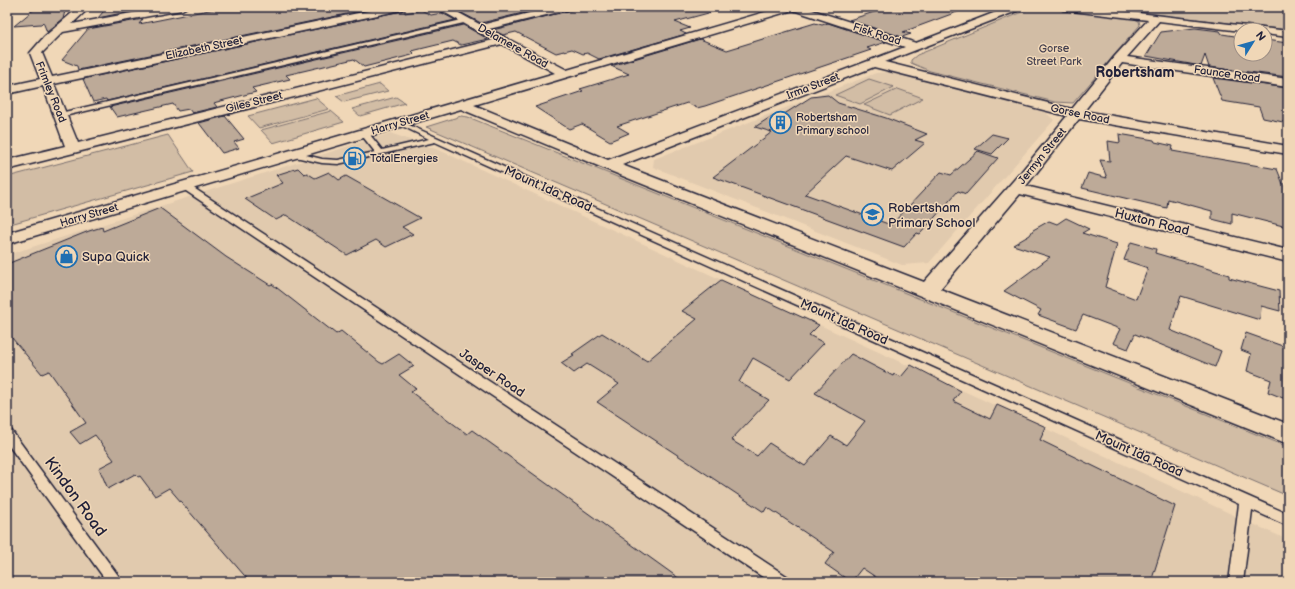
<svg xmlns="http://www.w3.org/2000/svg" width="1295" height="589" viewBox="0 0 1295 589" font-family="'Balsamiq Sans',sans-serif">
	<rect width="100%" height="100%" fill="#f0d7b7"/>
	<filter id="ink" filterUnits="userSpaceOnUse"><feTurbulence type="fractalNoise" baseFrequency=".025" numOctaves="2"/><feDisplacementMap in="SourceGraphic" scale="8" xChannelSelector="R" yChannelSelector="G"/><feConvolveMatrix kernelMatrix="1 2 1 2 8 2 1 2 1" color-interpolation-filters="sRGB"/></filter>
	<g filter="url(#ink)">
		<path fill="#e1caae" d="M886 72 895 73 1045 112 1054 120 929 263 902 265 653 167 654 159 876 73Z
			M390 133 441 151 1288 540V582H7V255Z"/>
		<path fill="#d2bda5" stroke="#7a7070" d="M1034 7H1045L1133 18 1139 21 1140 25 1073 103 1055 102 930 71 911 63V60L917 55Z
			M1093 7H1288V30Z
			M869 79 894 87 860 104 835 95Z
			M380 84 388 91 344 102 336 96Z
			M898 89 923 98 890 115 864 105Z
			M396 97 405 103 360 116 352 109Z
			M316 98 329 109 259 128 248 116Z
			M331 111 344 122 273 143 261 130Z
			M461 116 468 117 1288 447V496L426 127Z
			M168 135 193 172 7 225V177Z"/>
		<path fill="#bdaa98" stroke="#22223b" d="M37 7H66L63 19 47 32 43 22 41 24 14 26Z
			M107 7H151L98 18Z
			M224 7H380L78 70 77 66 62 60 88 29 143 19 139 24Z
			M467 7H548L481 23 456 10Z
			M573 7H712V12L675 22 690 28 680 31 686 34 599 59 587 53 583 54 572 49 556 53 516 32 503 35 493 30 571 10Z
			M890 7H965V9L903 32 911 34 902 37 849 20Z
			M405 9V13L421 10 431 15 442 13 455 20 107 101 106 99 93 102 83 79 401 11Z
			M815 23 822 25 828 23 886 42 867 48 871 50 705 106 697 108 687 103 617 126 629 133 610 141 582 124 569 129 535 107 583 91 580 89 629 74 611 66 700 39 727 50Z
			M463 25 488 39 461 45 453 41 412 51 414 53 412 55 364 67 354 59 286 75 290 79 252 88 256 92 217 102 214 103 217 107 192 113 189 109 178 111 173 104 117 117 110 107Z
			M1195 28 1220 31 1222 34 1241 37V54H1265V40L1288 43V77L1209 67 1205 55 1201 66 1146 56 1161 32Z
			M1213 78 1288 88V123L1263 118 1259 107 1222 101Z
			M828 95 838 103 886 118 927 134 915 140 925 143 892 171 846 156 805 194 891 225 941 172 951 175 978 151 998 158 966 194 958 191 920 234 917 233 904 247 713 177 772 132 755 127 772 116 778 118 811 97Z
			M225 116 244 139 234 142 239 148 222 153 199 123Z
			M992 134 1008 138 992 154 975 149Z
			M1119 134 1154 140 1155 142 1173 146 1172 151 1277 169 1283 184H1287V227L1232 213V224L1212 219V211L1168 199 1167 208 1082 188 1088 173 1107 178 1100 160 1110 161 1108 141 1120 143Z
			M298 168 304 174 307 173 315 178 329 172 339 180 346 176 420 218 402 227 413 234 386 247 376 240 347 255 286 215 276 220 245 199 283 183 276 175Z
			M160 208 226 257 270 285 272 284 336 334 341 331 379 362 383 364 399 354 414 366 399 375 416 389 411 392 467 434 472 430 684 582H250L169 488 155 496 140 476 138 477 135 474 108 489 99 468 114 460 95 435 80 444 70 432 86 423 49 371 42 374 7 332V264L89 231 102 227 103 231Z
			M1066 218 1089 229 1082 233 1117 244 1105 287 1136 299 1148 268 1124 260 1131 242 1156 249 1155 253 1229 275V278L1279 291 1280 311 1261 306 1260 320 1181 296 1170 330 1221 351 1215 367 1135 334 1128 349 1113 343 1120 329 1083 315 1076 329 1038 315 1041 310 1004 291 1050 257 1013 245 1030 235 1033 230 1049 221 1057 224Z
			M721 280 819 325 809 335 824 343 790 379 753 358 739 382 769 400 731 440 757 456 769 443 805 466 831 436 846 445 865 421 815 393 851 354 893 376 894 374 901 377 911 365 961 391 953 401 990 419 997 405 1046 427 1040 440 1175 506 1151 582H883L862 568 851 582 825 564 834 552 767 507 764 512 597 402 619 384 587 364 574 373 561 363 574 355 572 354 602 333 647 361 697 319 682 311Z
			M1246 333 1288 348V400L1268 392 1271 380 1247 371 1251 354 1241 350Z"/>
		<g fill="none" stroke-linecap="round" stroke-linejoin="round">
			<defs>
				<path id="lane" d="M466 19 469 21 468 22 60 117 57 115 60 113Z
					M400 121 1288 514V526L1252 510 1243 582H1229L1239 504 435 142 338 164 322 163 291 156 290 154 294 152 322 159 338 160 375 152 360 133 364 131H367L382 150 429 139 398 124V122Z
					M183 185H189L788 577 790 582H770L183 189Z
					M7 428 11 430 123 582H107L7 443Z"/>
				<path id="street" d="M79 7H90L72 24 165 7H187L182 10 63 32 42 53 52 77 387 7H406L401 10 54 84 78 143 493 40 435 7H448L481 25 554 7H572L571 9 489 29 567 70 782 7H803L916 43 1009 7H1023L1022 9 885 62 1072 109 1115 56 1148 20 1063 10 1058 7H1089L1288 31V37L1265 34V30H1241V31L1159 21 1127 57 1288 79V87L1122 63 1084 111 1288 146V154L1079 119 1026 186 1288 250V262L1020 194 940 289 1288 424V444L603 168 461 109 7 244V233L555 73 502 44 7 170V160L65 146 43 86 7 94V86L40 79 30 53 44 37ZM793 10 905 47 608 160 474 105ZM874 67 1067 116 1021 172 924 282 622 165Z"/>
			</defs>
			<use href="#lane" stroke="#22223b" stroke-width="3"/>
			<use href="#street" stroke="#22223b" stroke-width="3"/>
			<use href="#lane" fill="#f0d7b7" fill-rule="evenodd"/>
			<use href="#street" fill="#f0d7b7" fill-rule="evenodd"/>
		</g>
	</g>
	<defs>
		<symbol id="building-ring" viewBox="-11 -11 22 22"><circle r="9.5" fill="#f0d7b7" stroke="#1f6fb2" stroke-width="1.5"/><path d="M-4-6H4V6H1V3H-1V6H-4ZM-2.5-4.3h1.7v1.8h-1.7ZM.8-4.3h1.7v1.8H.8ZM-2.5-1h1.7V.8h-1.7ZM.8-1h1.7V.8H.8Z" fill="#1f6fb2"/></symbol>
		<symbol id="fuel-ring" viewBox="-11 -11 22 22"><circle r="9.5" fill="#f0d7b7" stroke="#1f6fb2" stroke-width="1.5"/><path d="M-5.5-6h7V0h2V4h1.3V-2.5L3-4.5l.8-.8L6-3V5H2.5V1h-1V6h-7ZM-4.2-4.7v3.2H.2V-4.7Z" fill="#1f6fb2"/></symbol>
		<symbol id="school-ring" viewBox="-11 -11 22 22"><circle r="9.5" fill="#f0d7b7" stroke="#1f6fb2" stroke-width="1.5"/><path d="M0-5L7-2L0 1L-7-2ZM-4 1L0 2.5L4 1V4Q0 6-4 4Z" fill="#1f6fb2"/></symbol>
		<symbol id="shop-ring" viewBox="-11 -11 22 22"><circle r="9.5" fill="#f0d7b7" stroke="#1f6fb2" stroke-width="1.5"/><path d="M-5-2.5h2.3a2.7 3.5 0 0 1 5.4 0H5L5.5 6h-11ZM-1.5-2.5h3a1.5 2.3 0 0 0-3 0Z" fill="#1f6fb2"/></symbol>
	</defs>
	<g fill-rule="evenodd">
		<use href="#building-ring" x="768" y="110" width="25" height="25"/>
		<use href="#fuel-ring" x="342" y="146" width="25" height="25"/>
		<use href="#school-ring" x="860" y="202" width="25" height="25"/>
		<use href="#shop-ring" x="54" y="244" width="25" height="25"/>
	</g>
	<g text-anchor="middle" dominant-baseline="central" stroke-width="3" stroke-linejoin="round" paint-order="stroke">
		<g font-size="11" fill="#22223b" stroke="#f0d7b7">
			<text transform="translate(877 34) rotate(18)">Fisk Road</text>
			<text transform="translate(513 46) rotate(29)">Delamere Road</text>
			<text transform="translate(204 48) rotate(-12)">Elizabeth Street</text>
			<text transform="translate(1227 74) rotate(8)">Faunce Road</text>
			<text transform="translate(813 86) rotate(-21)">Irma Street</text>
			<text transform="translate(51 92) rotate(68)">Frimley Road</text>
			<text transform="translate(254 102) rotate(-14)">Giles Street</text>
			<text transform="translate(1080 114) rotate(12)">Gorse Road</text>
			<text transform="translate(400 123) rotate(-16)">Harry Street</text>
			<text transform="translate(1042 156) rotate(-51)">Jermyn Street</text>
			<text transform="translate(89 215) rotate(-16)">Harry Street</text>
		</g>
		<g font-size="11" fill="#454150" stroke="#f0d7b7">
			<text x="1054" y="48">Gorse<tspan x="1054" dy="13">Street Park</tspan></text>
		</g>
		<g font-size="11" fill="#22223b" stroke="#f0d7b7" text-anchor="start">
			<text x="796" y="117">Robertsham<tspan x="796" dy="13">Primary school</tspan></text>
			<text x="370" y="158">TotalEnergies</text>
		</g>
		<g font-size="13" fill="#22223b" stroke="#f0d7b7">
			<text transform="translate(548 189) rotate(24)">Mount Ida Road</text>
			<text transform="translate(1152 222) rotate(14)">Huxton Road</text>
			<text transform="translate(844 322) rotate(24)">Mount Ida Road</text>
			<text transform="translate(492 373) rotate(34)">Jasper Road</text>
			<text transform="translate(1139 454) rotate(24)">Mount Ida Road</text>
		</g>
		<g font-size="13" fill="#22223b" stroke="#f0d7b7" text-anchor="start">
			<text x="888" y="208">Robertsham<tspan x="888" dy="15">Primary School</tspan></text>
			<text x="82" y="257">Supa Quick</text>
		</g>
		<g font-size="14" font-weight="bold" fill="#22223b" stroke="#f0d7b7">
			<text x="1135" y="72">Robertsham</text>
		</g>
		<g font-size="16" fill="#22223b" stroke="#f0d7b7">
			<text transform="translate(75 497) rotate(54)">Kindon Road</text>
		</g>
	</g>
	<rect width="1295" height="589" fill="none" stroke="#f0d7b7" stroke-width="24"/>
	<rect x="12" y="12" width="1271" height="565" fill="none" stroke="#22223b" stroke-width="1.5" filter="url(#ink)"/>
	<g transform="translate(1253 42) rotate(53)"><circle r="19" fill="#f0d7b7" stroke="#9e8f85"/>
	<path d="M0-3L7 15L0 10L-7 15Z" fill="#1f6fb2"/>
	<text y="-6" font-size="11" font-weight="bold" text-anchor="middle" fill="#22223b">N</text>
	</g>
</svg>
